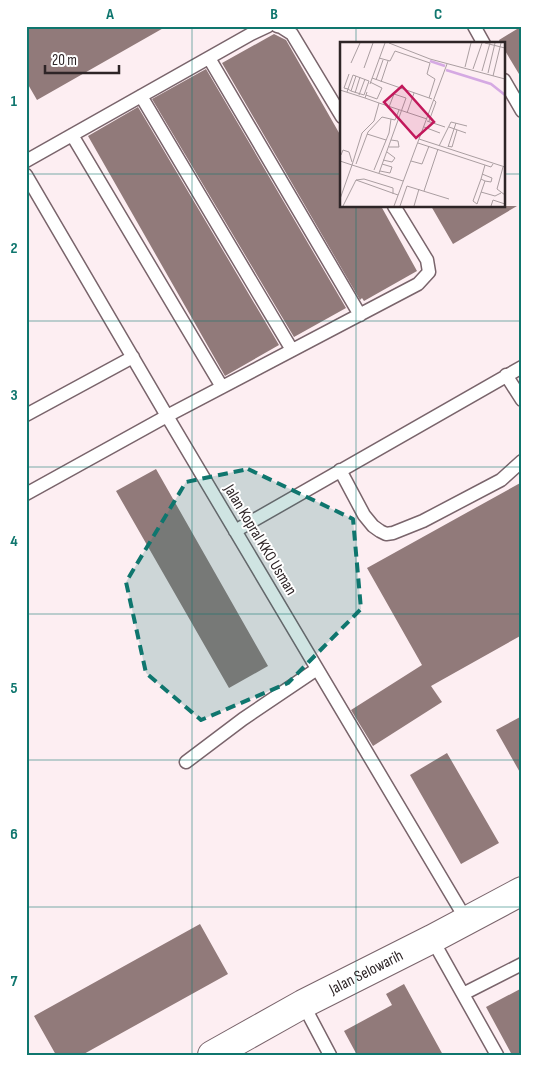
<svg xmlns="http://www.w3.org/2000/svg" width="548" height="1081" viewBox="0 0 548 1081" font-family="'Sofia Sans Condensed',sans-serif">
	<rect width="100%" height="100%" fill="#fdeef2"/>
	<path fill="#917a7a" d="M26 26H167L37 100 26 81Z
		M522 26V79L504 49V44H501L499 40Z
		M274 34 286 40 342 138V206H381L417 271 364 301 362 298 360 300 222 63Z
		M206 69 346 308 294 337 152 99Z
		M138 107 279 345 225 376 88 136Z
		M431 206H517L453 244Z
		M156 469 268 666 229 688 116 491Z
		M522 482V635L431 686 442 702 373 746 351 710 422 665 367 568Z
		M522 716V776L496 730Z
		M447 753 499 843 461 864 410 775Z
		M200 924 228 974 82 1055H56L34 1016Z
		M404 984 443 1055H357L344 1031 392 1005 386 994Z
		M522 988V1055H512L486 1007Z"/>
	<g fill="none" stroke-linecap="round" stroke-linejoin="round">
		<defs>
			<path id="service" d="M277 26 281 27 292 34 342 117
				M474 26 484 44
				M209 58 360 315
				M504 80 522 111
				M141 96 292 350
				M72 135 222 387
				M26 161 251 34 268 26
				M26 175 167 416 467 921
				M506 375 522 400
				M26 415 133 357
				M340 470 364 515 373 526 380 531 386 534 393 533 423 521 501 480 522 461
				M26 494 167 416 418 284 429 272 427 260 394 206
				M235 531 522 367
				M186 762 243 719 317 669
				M432 939 497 1055
				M463 994 522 964
				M303 1004 330 1055"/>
			<g id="secondary">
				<path id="s1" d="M212 1055 303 1004 432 939 522 891"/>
			</g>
		</defs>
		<use href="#service" stroke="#79646b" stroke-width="15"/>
		<use href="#secondary" stroke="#79646b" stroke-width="30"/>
		<use href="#service" stroke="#fff" stroke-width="12"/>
		<use href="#secondary" stroke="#fff" stroke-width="28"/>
	</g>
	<path fill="#0f766e" fill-opacity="0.2" stroke="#0f766e" stroke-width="4" stroke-dasharray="10 6" stroke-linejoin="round" d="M248 469 353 519 361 609 288 683 201 720 146 673 126 582 186 482Z"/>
	<path fill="none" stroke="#0f766e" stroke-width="1" stroke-opacity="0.55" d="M192 26V1055M356 26V44M26 174H342M504 174H522M356 206V1055M26 321H522M26 467H522M26 614H522M26 760H522M26 907H522"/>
	<g text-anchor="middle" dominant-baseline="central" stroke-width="4" stroke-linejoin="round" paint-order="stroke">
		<g font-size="16" fill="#2e2527" stroke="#fff">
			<text transform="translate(260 540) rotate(59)">Jalan Kopral KKO Usman</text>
			<text stroke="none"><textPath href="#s1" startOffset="175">Jalan Selowarih</textPath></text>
		</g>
	</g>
	<g transform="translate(340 42)">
		<rect width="165" height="165" fill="#fdeef2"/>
		<path fill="none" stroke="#d5a9e3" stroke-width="2.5" d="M90 19 105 24M106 28 151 42 165 53"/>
		<path fill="none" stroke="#aa9ea1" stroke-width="1" d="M49 1 90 17 165 37M145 1 165 6M39 16 50 19 55 9 90 21 87 32 95 37 89 56M11 21 20 1M125 25 131 1M24 26 33 1M133 27 142 1M142 29 150 1M148 31 155 1M153 34 161 1M32 36 92 57M36 38 43 18M41 40 48 19M30 42 45 1M0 48 25 56M11 49 16 34M7 50 8 47 13 33 29 39 24 53 11 49 8 47 4 46 9 32M27 50 25 56 39 61M15 51 20 35M19 53 25 37M26 53 37 57 42 46 30 40M67 71 74 51M87 79 105 85M89 79 96 60 94 58M84 85 100 91M109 85 126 91M27 92 46 98M79 97 165 125M78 101 151 125 153 122M99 104 111 80 127 84M108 104 112 105 117 88M49 105H59L58 99 51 98M108 105 116 81M1 113 3 108 9 110 12 120M43 118 52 120 55 116 47 110M0 119 12 123 22 91 34 79 39 61 87 77M71 119 82 122 89 104M16 122 28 90 42 75 55 78 59 68M163 125 157 147 165 153M34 128 49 91 51 77M40 129 50 131 52 125 42 122M39 131 66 56 54 52 49 65M142 132 152 136 151 140 145 139M141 137 145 139 137 162 133 159 141 137 145 123M16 138 24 137 53 146V152M84 149 98 107M141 150 155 154 161 151M0 157 12 123 63 139M3 164 16 138 58 153M54 164 107 22M60 164 67 144 109 157M74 164 79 147M151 164 153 158 165 162"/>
		<path fill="#c2185b" fill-opacity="0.15" stroke="#c2185b" stroke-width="2.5" d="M62 44 94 80 76 96 44 60Z"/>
		<rect width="165" height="165" fill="none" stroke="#2e2527" stroke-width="2.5"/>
	</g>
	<rect width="548" height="1081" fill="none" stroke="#ffffff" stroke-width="55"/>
	<path d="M45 65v8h74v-8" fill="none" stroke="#2e2527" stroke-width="2.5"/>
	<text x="52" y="65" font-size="15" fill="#2e2527" stroke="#ffffff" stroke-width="4" paint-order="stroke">20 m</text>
	<rect x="28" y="28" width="492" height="1026" fill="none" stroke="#0f766e" stroke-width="2"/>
	<g font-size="16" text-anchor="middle" font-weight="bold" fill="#0f766e">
		<text x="110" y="19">A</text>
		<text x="274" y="19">B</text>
		<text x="438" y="19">C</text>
		<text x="14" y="106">1</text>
		<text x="14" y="253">2</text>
		<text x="14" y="400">3</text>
		<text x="14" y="546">4</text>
		<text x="14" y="693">5</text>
		<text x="14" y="839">6</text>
		<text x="14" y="986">7</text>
	</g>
</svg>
